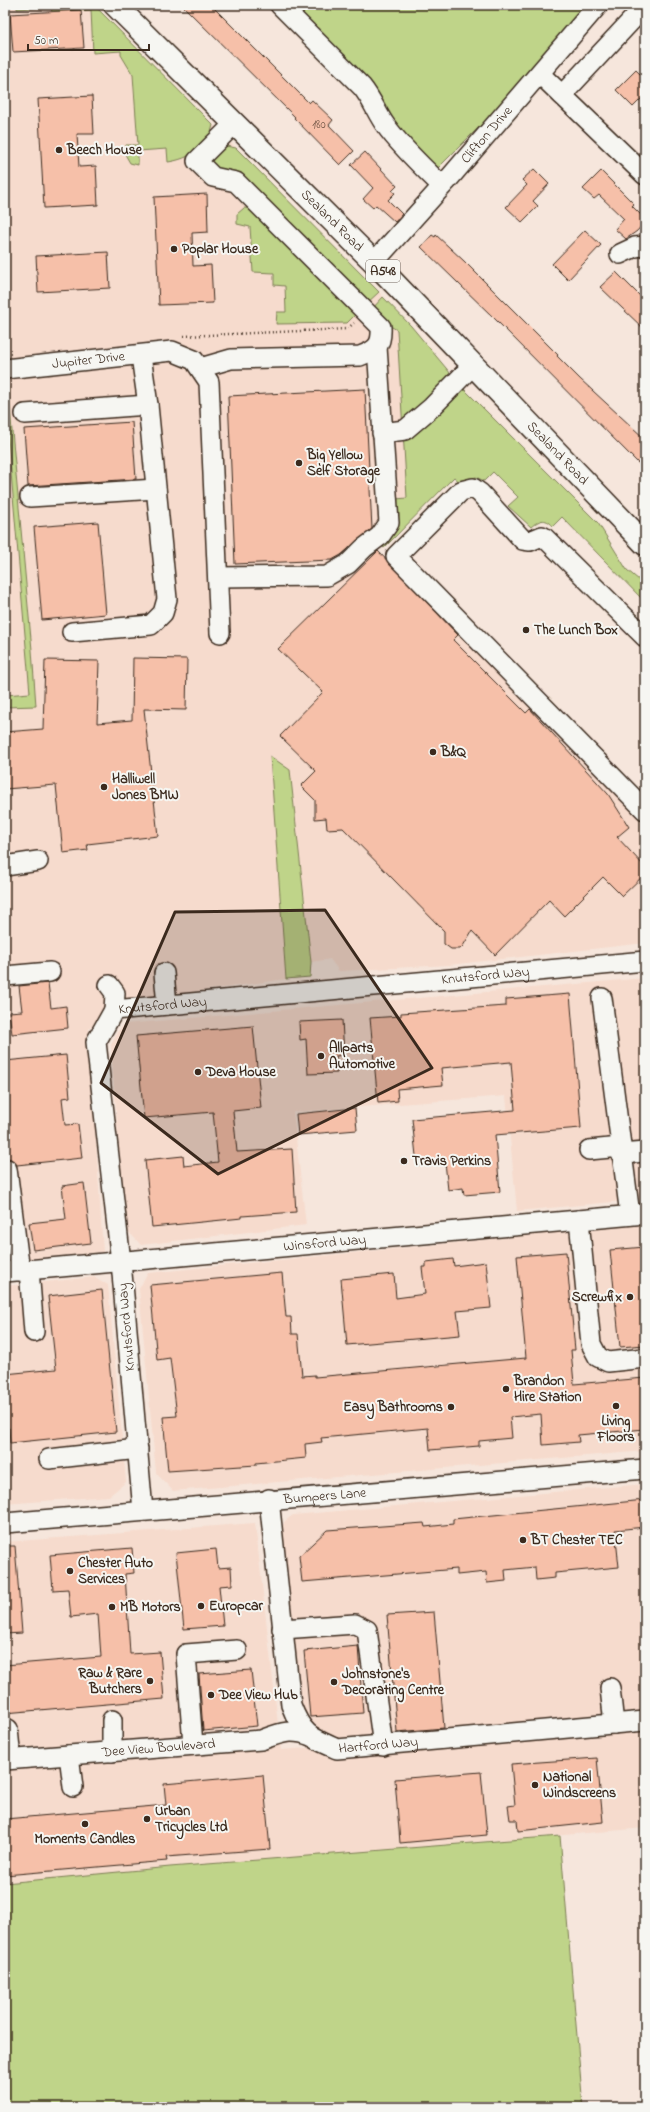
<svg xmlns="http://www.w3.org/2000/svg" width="650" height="2112" viewBox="0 0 650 2112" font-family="'Indie Flower',sans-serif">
	<rect width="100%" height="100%" fill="#f6e6dc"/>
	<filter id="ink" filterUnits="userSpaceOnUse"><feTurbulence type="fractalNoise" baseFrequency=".025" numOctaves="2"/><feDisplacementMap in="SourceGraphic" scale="8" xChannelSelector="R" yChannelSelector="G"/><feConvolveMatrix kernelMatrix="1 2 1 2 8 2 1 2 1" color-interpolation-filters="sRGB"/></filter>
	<g filter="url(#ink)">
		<path fill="#f6dbcd" d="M5 5H94L379 292 461 386 497 421 372 545 581 757 645 826V943L449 965 339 971 330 959 311 962 290 770 271 756 286 979 111 1003 89 1029 103 1252 5 1261Z
			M645 978V1199L517 1211 506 1096 293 1112 306 1225 141 1245 125 1228 111 1045 117 1032 125 1024Z
			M645 1224V1451L173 1491 156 1473 139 1289 148 1273Z
			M95 1277 108 1285 126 1482 109 1496 5 1504V1286Z
			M645 1484V1711L341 1741 326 1739 299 1716 280 1530 285 1521 293 1515Z
			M255 1523 281 1750 645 1722V1828L5 1883V1542Z"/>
		<path fill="#bfd489" stroke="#7d7f54" d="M17 5H94L213 125C208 147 190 159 168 162L167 149 138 151V165L130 163 126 156V145H138L133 75 121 55V51L93 53 91 10 52 12 51 7 17 9Z
			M290 5H588L516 90 437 169 390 121Z
			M226 146 236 148 379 292 366 304 221 174 210 162 212 155Z
			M244 208 254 209 356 314 347 323 276 324 277 312H286L285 286 274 285V273L253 272 250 227 237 224V214Z
			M383 297 411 326 461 386 598 523 627 570 645 585V602L562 517 553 526C545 517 539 520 531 527L508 506 518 497 493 472 484 481 476 477 469 479 463 485 454 477 384 548 377 542 396 499 407 498 397 330 387 324 372 309Z
			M8 387 32 650 36 706 5 707V695L30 693 5 403V388Z
			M270 756 290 770 311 962 310 977 286 979Z
			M560 1836 583 2107H5V1883L170 1867Z"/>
		<path fill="#f6c0a9" stroke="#3b2a1e" d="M182 5H211L309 103 312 100 333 120 329 125 354 151 340 165 294 118 295 117Z
			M81 10 84 48 13 52 10 14Z
			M636 70 645 79V95L633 107 616 90Z
			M92 96 94 134H77L79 167 96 166 98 205 44 208 38 99Z
			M365 152 397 186 392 191 395 193 388 200 402 214 395 222 376 205 373 208 363 199 373 188 351 165Z
			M534 169 549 184 533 201 538 206 522 222 506 207 527 185 522 180Z
			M601 171 634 204 632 206 645 219V222L637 231 626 239 615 229 624 219 599 195 594 199 583 189Z
			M207 194 208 232 192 233 193 266 211 265 213 303 159 305 154 197Z
			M585 230 601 245 568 280 552 264Z
			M432 235 435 237 436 235 464 261 558 355 557 356 580 379 645 439V470L494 318 421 247Z
			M108 252 110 288 38 292 36 256Z
			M616 272 645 301V330L600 287Z
			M365 389 372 529 341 555 332 560 235 564 228 396Z
			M132 422 136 479 28 486 24 429Z
			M98 522 106 614 42 620 34 527Z
			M378 551 458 635 453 640 526 713 530 709 608 794 629 827 617 837 645 867V874L622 896 603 877 564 916 549 900 495 955 472 931 463 946 460 949H451L444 944V931L343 828 327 829 326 818 315 819V800L301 786 316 771 280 736 323 692 278 649Z
			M133 658 187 659 186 710 144 709 158 836 87 844 88 850 63 853 56 785 5 789V732L43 729 45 660 99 661 97 723 132 720Z
			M48 983 51 1008 66 1006 68 1028 12 1034 9 1012 22 1011 19 986Z
			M570 994 581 1128 495 1135 500 1192 464 1195 463 1188 448 1190 445 1162 417 1165 412 1119 515 1110 511 1062 441 1068 443 1085 397 1089 398 1101 378 1103 370 1018 401 1016V1013L506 1006V999Z
			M342 1020 344 1055 336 1056 337 1073 308 1074 306 1039 300 1040 299 1022Z
			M253 1026 261 1108 233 1111 237 1152 292 1149 296 1212 242 1216V1218L152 1227 145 1160 183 1156 184 1166 218 1162 213 1112 144 1118 136 1036Z
			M66 1055 70 1097 62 1098 65 1125 78 1124 82 1158 17 1165 11 1159 5 1158V1061Z
			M355 1108 357 1130 298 1135 296 1114Z
			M84 1183 91 1243 33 1250 29 1223 66 1219 62 1186Z
			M645 1247V1345L620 1347 610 1250Z
			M566 1252 575 1350H571L574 1384 645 1378V1429L578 1435 579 1442 543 1445 541 1414 510 1417 512 1438 479 1441V1446L430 1450 428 1428 321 1438 322 1442 305 1444 306 1458 256 1463V1465L168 1471 163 1417 177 1416 170 1358 157 1360 150 1285 282 1273 286 1317H291L292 1334H298L302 1376 315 1375V1377L526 1358 517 1256Z
			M453 1259 454 1266 486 1262 491 1308 457 1311 460 1335 347 1345 341 1279 394 1274 396 1298 425 1294 422 1267H426V1262Z
			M102 1290 116 1432 10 1443 9 1428H5V1374L56 1369 48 1296Z
			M645 1500V1527L615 1530 619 1567 555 1573V1578L536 1580 535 1567 505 1570 506 1581 487 1583 486 1572 457 1575V1569L302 1582 299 1556 327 1530 424 1523 425 1527 453 1524V1519Z
			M5 1546H15L22 1633 5 1634Z
			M132 1548 134 1573 125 1574 130 1654 160 1652 164 1699 5 1713V1665L101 1657 98 1614 71 1617 68 1589 53 1590 50 1555Z
			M216 1549 218 1568 231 1567 232 1585 219 1586 223 1626 184 1629 176 1553Z
			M434 1612 444 1728 397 1732 387 1615Z
			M358 1646 363 1713 310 1717 304 1651Z
			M251 1670 257 1726 203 1731 199 1674Z
			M597 1758 603 1822 518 1831 517 1820H510L508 1806 515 1805 511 1764Z
			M481 1772 487 1835 400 1843 395 1779Z
			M263 1775 270 1849 166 1857 167 1861 5 1875V1819L166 1805 164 1784Z"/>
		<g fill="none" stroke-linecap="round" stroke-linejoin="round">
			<defs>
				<g id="minor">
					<path d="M280 5 362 87C372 99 377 114 386 126 402 148 423 167 442 186"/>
					<path d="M540 74 645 175"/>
					<path d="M562 95 645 6"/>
					<path d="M620 254 635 247 645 246"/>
					<path id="s1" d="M374 262 446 182 598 5"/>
					<path d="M200 368 231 359 360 356C377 350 382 345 381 327L236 182 213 177 197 161 234 124"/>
					<path id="s2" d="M5 369 172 351 194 360 209 382 220 633"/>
					<path d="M25 414 148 405"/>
					<path d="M382 433 405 430 432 407 473 365"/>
					<path d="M30 497 156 489"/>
					<path d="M218 577 327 576 348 564 364 548 380 536 389 523 377 347"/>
					<path d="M72 632 151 625 163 613 167 599 148 405 141 356"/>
					<path d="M645 637 545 538 542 536 530 541 523 540 480 493 473 488 461 491 396 556 645 810"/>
					<path d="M5 866 38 861"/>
					<path d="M164 973 167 1005"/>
					<path d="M5 976 50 972"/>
					<path d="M109 985 115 993 114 1010"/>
					<path d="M602 998 630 1215"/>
					<path d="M589 1150 621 1147"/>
					<path d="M621 1154 645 1152"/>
					<path d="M7 1169 20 1271"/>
					<path d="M579 1220 591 1344 598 1357 608 1362 645 1358"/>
					<path d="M29 1270 34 1332"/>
					<path id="s3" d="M5 1272 645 1214"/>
					<path d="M49 1459 138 1449"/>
					<path id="s4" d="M269 1499 291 1705C302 1734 310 1737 337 1749L645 1721"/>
					<path id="s5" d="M143 1511 121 1262 96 1042 114 1010 645 961"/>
					<path id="s6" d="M5 1523 645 1469"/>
					<path d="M282 1629 355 1624 367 1630 383 1746"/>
					<path d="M610 1688 614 1724"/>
					<path d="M112 1720V1752"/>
					<path d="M8 1729 11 1759"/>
					<path d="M193 1745 186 1654 237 1650"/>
					<path d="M69 1755 73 1787"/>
					<path id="s7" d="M5 1760 261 1740C280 1733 291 1728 311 1736"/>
				</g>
				<g id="major">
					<path id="s8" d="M115 5 374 262 645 544"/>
				</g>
			</defs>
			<use href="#minor" stroke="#3b2a1e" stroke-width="22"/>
			<use href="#major" stroke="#3b2a1e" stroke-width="25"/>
			<path stroke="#3b2a1e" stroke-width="2.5" stroke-dasharray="1 3" stroke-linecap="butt" d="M184 336 347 329 354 323"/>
			<use href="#minor" stroke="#f6f6f2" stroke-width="19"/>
			<use href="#major" stroke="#f6f6f2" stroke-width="22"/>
		</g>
	</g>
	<path fill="#3b2a1e" fill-opacity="0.2" stroke="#3b2a1e" stroke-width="3" stroke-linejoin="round" d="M325 910 432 1068 218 1174 101 1083 175 912Z"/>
	<g fill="#3b2a1e" stroke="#f6f6f2" stroke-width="1.5">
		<circle cx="59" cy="150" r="4"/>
		<circle cx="174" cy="249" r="4"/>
		<circle cx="299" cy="463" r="4"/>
		<circle cx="526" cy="630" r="4"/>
		<circle cx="433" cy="752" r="4"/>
		<circle cx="104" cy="787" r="4"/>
		<circle cx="321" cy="1056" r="4"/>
		<circle cx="198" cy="1072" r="4"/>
		<circle cx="404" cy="1161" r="4"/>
		<circle cx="630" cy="1297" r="4"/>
		<circle cx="506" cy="1389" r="4"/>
		<circle cx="616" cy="1406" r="4"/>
		<circle cx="451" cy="1407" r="4"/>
		<circle cx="523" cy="1540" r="4"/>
		<circle cx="70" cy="1571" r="4"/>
		<circle cx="201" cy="1606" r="4"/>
		<circle cx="112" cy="1607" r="4"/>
		<circle cx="150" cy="1681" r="4"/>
		<circle cx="334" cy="1682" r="4"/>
		<circle cx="211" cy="1695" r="4"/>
		<circle cx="535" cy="1785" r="4"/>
		<circle cx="147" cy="1819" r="4"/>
		<circle cx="85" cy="1824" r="4"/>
	</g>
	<g text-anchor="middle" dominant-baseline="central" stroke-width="4" stroke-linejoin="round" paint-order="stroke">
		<g font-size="12" fill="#6a5041">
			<text x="319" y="125">180</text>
		</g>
		<rect fill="#f6f6f2" stroke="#73675e" stroke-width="1" x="366" y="260" width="34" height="22" rx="3"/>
		<g font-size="13" font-weight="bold" fill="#3b2a1e">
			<text x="383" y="271">A548</text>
		</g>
		<g font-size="14" fill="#3b2a1e" stroke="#f6f6f2">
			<text stroke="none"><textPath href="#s1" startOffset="170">Clifton Drive</textPath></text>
			<text stroke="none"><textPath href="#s8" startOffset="306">Sealand Road</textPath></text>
			<text stroke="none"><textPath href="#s2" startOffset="84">Jupiter Drive</textPath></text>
			<text stroke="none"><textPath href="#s8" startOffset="630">Sealand Road</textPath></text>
			<text stroke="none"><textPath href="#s5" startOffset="881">Knutsford Way</textPath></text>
			<text stroke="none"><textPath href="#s5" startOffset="557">Knutsford Way</textPath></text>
			<text stroke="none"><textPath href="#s3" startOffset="321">Winsford Way</textPath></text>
			<text transform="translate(127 1327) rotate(-95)">Knutsford Way</text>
			<text stroke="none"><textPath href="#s6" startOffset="321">Bumpers Lane</textPath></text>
			<text stroke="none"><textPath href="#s4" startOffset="315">Hartford Way</textPath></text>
			<text stroke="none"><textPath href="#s7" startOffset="154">Dee View Boulevard</textPath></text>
		</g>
		<g font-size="14" font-weight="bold" fill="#3b2a1e" stroke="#f6f6f2" text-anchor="start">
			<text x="67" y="150">Beech House</text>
			<text x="182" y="249">Poplar House</text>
			<text x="307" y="455">Big Yellow<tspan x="307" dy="16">Self Storage</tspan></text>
			<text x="534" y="630">The Lunch Box</text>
			<text x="441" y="752">B&amp;Q</text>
			<text x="112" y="779">Halliwell<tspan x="112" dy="16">Jones BMW</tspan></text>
			<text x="329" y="1048">Allparts<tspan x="329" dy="16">Automotive</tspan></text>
			<text x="206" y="1072">Deva House</text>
			<text x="412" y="1161">Travis Perkins</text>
			<text x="622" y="1297" text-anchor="end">Screwfix</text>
			<text x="514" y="1381">Brandon<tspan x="514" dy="16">Hire Station</tspan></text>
			<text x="443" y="1407" text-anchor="end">Easy Bathrooms</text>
			<text x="616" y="1421" text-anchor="middle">Living<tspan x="616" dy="16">Floors</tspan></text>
			<text x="531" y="1540">BT Chester TEC</text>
			<text x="78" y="1563">Chester Auto<tspan x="78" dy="16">Services</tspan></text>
			<text x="209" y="1606">Europcar</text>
			<text x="120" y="1607">MB Motors</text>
			<text x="142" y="1673" text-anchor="end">Raw &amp; Rare<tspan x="142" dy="16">Butchers</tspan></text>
			<text x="342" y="1674">Johnstone's<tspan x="342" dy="16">Decorating Centre</tspan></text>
			<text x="219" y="1695">Dee View Hub</text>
			<text x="543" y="1777">National<tspan x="543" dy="16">Windscreens</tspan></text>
			<text x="155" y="1811">Urban<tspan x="155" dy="16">Tricycles Ltd</tspan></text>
			<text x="85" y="1839" text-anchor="middle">Moments Candles</text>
		</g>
	</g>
	<rect width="650" height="2112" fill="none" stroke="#f6f6f2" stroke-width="20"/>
	<rect x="10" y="10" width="630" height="2092" fill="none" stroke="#3b2a1e" stroke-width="1.5" filter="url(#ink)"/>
	<path d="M28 44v6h121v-6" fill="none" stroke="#3b2a1e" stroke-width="2"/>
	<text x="34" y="44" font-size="12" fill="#3b2a1e" stroke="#f6f6f2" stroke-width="3" paint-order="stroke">50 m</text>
</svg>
